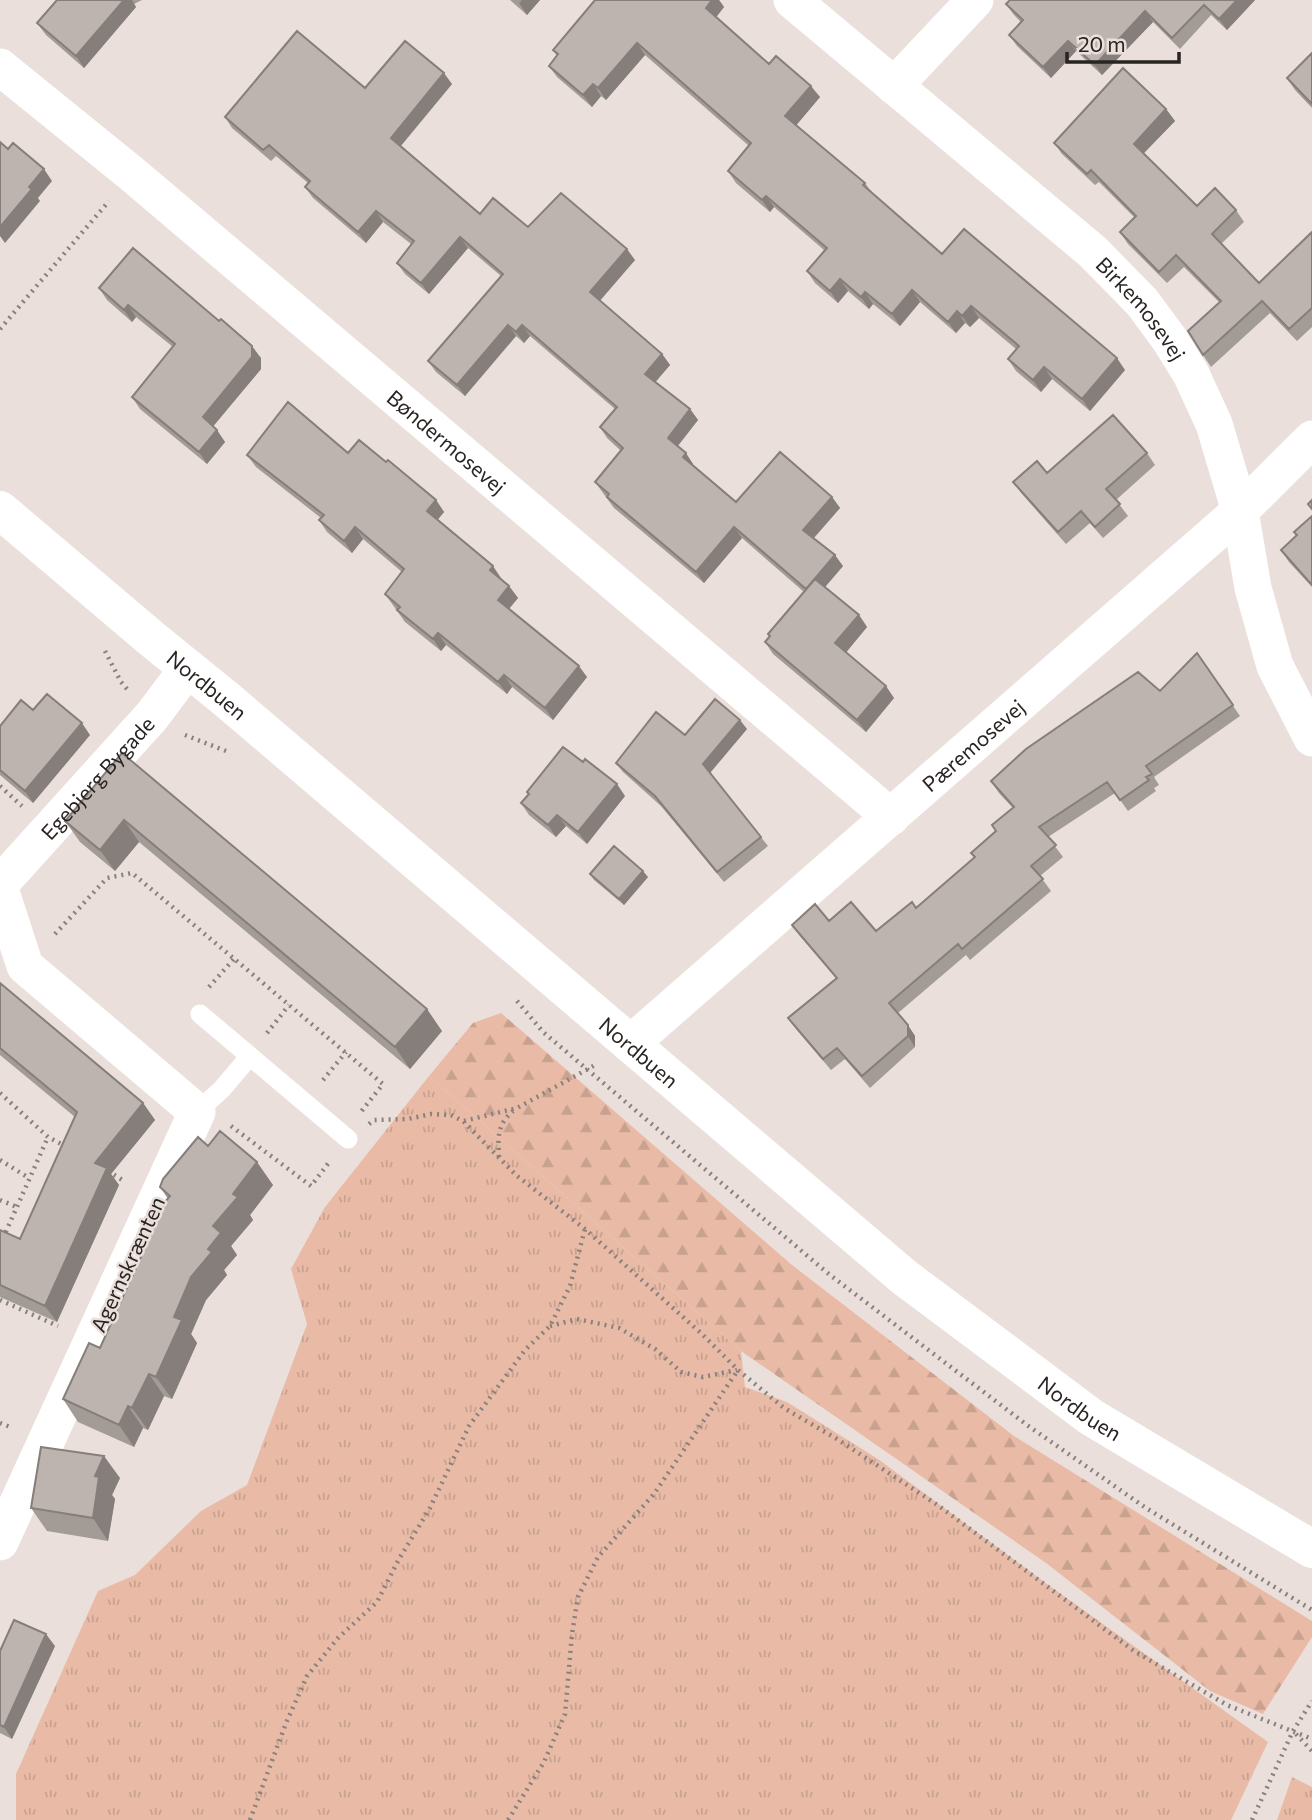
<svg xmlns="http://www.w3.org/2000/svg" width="1312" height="1820" viewBox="0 0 1312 1820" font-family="Commissioner,sans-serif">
	<defs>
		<pattern id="grass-tufts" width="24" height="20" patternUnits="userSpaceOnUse" patternTransform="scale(1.75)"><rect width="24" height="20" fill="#e9bba6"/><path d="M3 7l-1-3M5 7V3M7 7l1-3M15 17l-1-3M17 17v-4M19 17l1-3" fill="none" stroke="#c8a18f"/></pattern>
		<pattern id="forest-firs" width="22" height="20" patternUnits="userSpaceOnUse" patternTransform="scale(1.75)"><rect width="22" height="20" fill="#e9bba6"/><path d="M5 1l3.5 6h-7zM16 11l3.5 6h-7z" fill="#c8a18f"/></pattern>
	</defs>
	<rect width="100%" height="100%" fill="#eadfdb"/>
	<path fill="url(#grass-tufts)" d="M429 1076 741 1351 745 1387 787 1402 878 1459 1047 1584 1268 1742 1231 1820H16V1774L98 1591 135 1575 201 1511 247 1485 307 1324 291 1269 325 1207Z
		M1292 1777 1312 1787V1820H1277Z"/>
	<path fill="url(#forest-firs)" d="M501 1013 792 1265 1014 1436 1312 1621V1637L1263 1714 1210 1691 1046 1563 741 1351 429 1076 473 1023Z"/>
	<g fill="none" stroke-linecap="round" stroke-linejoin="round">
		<path stroke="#89817e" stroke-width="4.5" stroke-dasharray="2 5" stroke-linecap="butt" d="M0 329 109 201
			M105 651 121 682 127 689
			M185 735 226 751
			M0 786 22 806
			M55 934 107 878 132 873 383 1084 360 1113
			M209 987 234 959
			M517 1001 543 1032 830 1275 1027 1425 1146 1508 1312 1610
			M267 1033 289 1005
			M323 1080 346 1052
			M0 1093 48 1137 67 1147
			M464 1121 517 1108 597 1064
			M369 1124 374 1120 408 1119 431 1114 451 1115 463 1121 516 1175 585 1229 703 1335 738 1370 784 1408 837 1439 939 1506 1134 1651 1227 1705 1312 1739
			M231 1126 311 1186 330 1161
			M499 1157C498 1136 497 1125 513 1111
			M0 1160 29 1178
			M108 1171 124 1181
			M0 1200 17 1207
			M0 1245 48 1137
			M0 1300 58 1326
			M550 1326 577 1319 619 1328 655 1349 681 1372 703 1377 737 1370
			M0 1423 13 1428
			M1296 1734 1312 1751
			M250 1820 286 1723 307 1676 338 1638 377 1602 399 1559 430 1508 469 1426 525 1350 550 1326 570 1286 585 1229
			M508 1820 544 1762 565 1714 572 1634 578 1597 598 1557 654 1494 738 1370
			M1252 1820 1293 1731 1312 1701"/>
		<path stroke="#fff" stroke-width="19" d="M200 1014 348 1139
			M197 1112 222 1089 250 1056"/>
		<g stroke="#fff" stroke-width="37">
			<path id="s1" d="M792 0 1093 252 1142 302 1170 340 1191 374 1214 424 1240 511 1253 588 1275 666 1312 738"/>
			<path id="s2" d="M0 67 132 174 891 817"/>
			<path d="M894 86 975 0"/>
			<path id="s3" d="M0 884 152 716 188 668"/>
			<path d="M0 889 25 966 197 1112 0 1542"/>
			<path id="s4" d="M630 1044 1240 511 1312 439"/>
		</g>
		<path stroke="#fff" stroke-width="38" id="s5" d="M0 510 152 639 226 699 904 1277 1091 1417 1312 1549"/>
	</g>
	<path fill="#a39b96" d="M57 0H142L134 4 136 7 84 68 46 35 37 23Z
		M510 0H540L527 15Z
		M595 0H719L724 7 716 17 769 64 820 97 796 125 865 183 872 193 942 254 1125 370 1090 411 1052 379 1041 392 1016 371 1008 359 1016 349 979 318 970 327 965 323 956 333 920 302 900 326 873 304 869 309 848 291 838 303 815 283 807 271 824 250 774 207 770 212 736 183 728 171 749 146 645 55 606 100 601 96 592 107 557 77 549 66 557 56 553 50Z
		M1010 0H1255L1227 30 1211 15 1180 49 1153 22 1102 75 1076 51 1051 78 1017 46 1009 35 1021 22 1014 15 1006 4Z
		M1312 53V108L1295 90 1287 78Z
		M452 84 401 146 480 214 528 227 635 260 600 300 662 354 670 365 655 382 690 409 698 420 678 446 693 464 692 465 736 502 832 497 840 508 814 538 843 566 825 587 859 615 867 627 846 652 894 698 866 732 773 654 765 642 770 636 768 634 804 592 742 538 704 583 614 508 595 482 621 451 607 438 600 427 615 409 530 336 524 343 516 336 465 396 436 372 428 361 501 276 468 248 429 294 405 274 397 263 411 244 383 222 366 243 313 198 305 187 308 183 276 156 271 161 232 128 225 117 365 88Z
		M1166 109 1175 121 1144 153 1197 206 1236 210 1244 222 1221 244 1259 283 1312 232V327L1297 341 1270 313 1211 367 1203 355 1219 302 1184 267 1167 283 1128 244 1120 232 1135 218 1099 182 1095 185 1062 154 1054 143Z
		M99 288 261 358V369L213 426 225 442 207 464 140 409 132 397 173 347 136 317 132 322 107 300Z
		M348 453 386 462 436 500 444 512 437 520 509 586 518 598 509 609 587 677 553 720 512 687 507 694 446 645 441 651 405 622 385 594 402 572 363 539 352 553 327 532 319 520 321 518 256 467 247 455Z
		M1147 453 1155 465 1116 500 1128 516 1103 538 1090 523 1066 544 1022 494 1013 482Z
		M1312 516V587L1289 562 1281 550 1297 536 1294 532Z
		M1197 653 1240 716 1154 777 1159 785 1154 788 1156 791 1128 811 1115 793 1048 837 1063 857 1040 876 1051 891 970 960 966 955 898 1013 915 1036V1047L870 1088 845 1059 831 1070 796 1029 788 1018 836 978 800 936 792 925 829 921 876 931 916 908 975 858 1013 808 999 793 991 781 1160 691Z
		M0 726 90 735 33 803 0 775Z
		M747 729 710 773 768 846 724 882 661 806 623 772 616 763 685 735Z
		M122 753 442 1031 410 1069 139 842 115 871 80 842 65 821Z
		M527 792 625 796 587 844 566 826 556 837 529 815 521 803 528 794Z
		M590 874 648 877 624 905 594 880Z
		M0 983 143 1103 155 1120 111 1174 119 1185 57 1322 0 1297V1230L20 1239 75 1117 0 1055Z
		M208 1146 273 1185 250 1215 253 1220 231 1246 237 1255 224 1270 227 1275 206 1300 191 1334 197 1343 172 1399 164 1396 148 1430 143 1428 134 1447 78 1422 63 1399 100 1348 143 1254 135 1242 168 1199 160 1187Z
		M120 1478 112 1495 115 1499 108 1541 47 1531 31 1508Z
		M55 1646 12 1739 0 1733V1651Z"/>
	<path fill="#857e7a" d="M124 0H132L136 7 84 68 76 56Z
		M522 0H540L527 15 519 3Z
		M712 0H719L724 7 714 20 706 8Z
		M1237 0H1255L1227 30 1219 19Z
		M1145 11 1153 22 1102 75 1095 65Z
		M1068 41 1076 51 1051 78 1043 67Z
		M637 43 645 55 606 100 598 88Z
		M444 73 452 84 398 149 391 138Z
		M593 84 601 96 592 107 583 95Z
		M811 86 820 97 794 128 785 116Z
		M1166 109 1175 121 1142 155 1134 144Z
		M44 169 52 181 38 198 40 201 5 243 0 236V227L29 187Z
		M766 196 774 207 770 212 762 200Z
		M376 211 383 222 366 243 358 232Z
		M460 237 468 248 429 294 421 283Z
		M627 249 635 260 598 303 590 292Z
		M840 279 848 291 838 303 830 291Z
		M912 290 920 302 900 326 892 314Z
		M865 292 873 304 869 309 861 297Z
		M128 305 136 317 132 322 124 310Z
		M971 306 979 318 970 327 962 316Z
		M957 311 965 323 956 333 948 322Z
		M508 325 516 336 465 396 457 385Z
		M522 325 530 336 524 343 516 332Z
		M252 346 261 358V369L211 429 203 417Z
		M662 354 670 365 653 385 645 374Z
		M1117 358 1125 370 1090 411 1082 399Z
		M1044 367 1052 379 1041 392 1033 380Z
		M690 409 698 420 675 449 668 438Z
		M217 430 225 442 207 464 199 452Z
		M686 453 693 464 690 468 683 457Z
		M832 497 840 508 811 541 803 530Z
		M436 500 444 512 435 523 427 511Z
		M355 527 363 539 352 553 344 541Z
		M734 527 742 538 704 583 696 572Z
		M835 555 843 566 814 600 806 589Z
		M493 566 501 578 498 582 490 570Z
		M509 586 518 598 506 612 498 600Z
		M859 615 867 627 844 655 835 643Z
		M438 633 446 645 441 651 433 639Z
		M579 666 587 677 553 720 545 708Z
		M504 675 512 687 507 694 498 682Z
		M886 686 894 698 866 732 857 720Z
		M740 720 747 729 709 774 703 764Z
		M82 723 90 735 33 803 25 791Z
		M617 784 625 796 587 844 578 832Z
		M557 815 566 826 556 837 548 825Z
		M124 820 139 842 115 871 100 850Z
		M643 871 648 877 624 905 619 899Z
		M427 1009 442 1031 410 1069 395 1047Z
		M908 1025 915 1036V1047L908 1036Z
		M143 1103 155 1120 111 1174 119 1185 57 1322 45 1306 95 1163Z
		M257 1162 273 1185 250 1215 253 1220 231 1246 237 1255 224 1270 227 1275 206 1300 191 1334 197 1343 172 1399 156 1377 174 1317 191 1277 208 1249 213 1226 233 1194Z
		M149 1374 164 1396 148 1430 132 1408Z
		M128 1406 143 1428 134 1447 119 1425Z
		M104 1456 120 1478 112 1495 115 1499 108 1541 93 1518 95 1476Z
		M46 1634 55 1646 12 1739 4 1727Z"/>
	<path fill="#beb4af" stroke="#857e7a" stroke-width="2" d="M57 0H124L76 56 37 23Z
		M595 0H712L706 8 769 64 776 56 811 86 785 116 865 183 863 185 942 254 964 229 1117 358 1082 399 1044 367 1033 380 1008 359 1019 346 971 306 962 316 957 311 948 322 912 290 892 314 865 292 861 297 840 279 830 291 807 271 827 248 766 196 762 200 728 171 751 143 637 43 598 88 593 84 583 95 549 66 558 54 553 50Z
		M1010 0H1237L1219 19 1204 5 1172 38 1145 11 1095 65 1068 41 1043 67 1009 35 1023 20 1006 4Z
		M297 31 365 88 405 41 444 73 391 138 480 214 493 198 528 227 561 193 627 249 590 292 662 354 645 374 690 409 668 438 686 453 683 457 736 502 780 452 832 497 803 530 835 555 806 589 734 527 696 572 607 497 609 494 595 482 623 448 600 427 617 407 522 325 516 332 508 325 457 385 428 361 503 274 460 237 421 283 397 263 414 241 376 211 358 232 305 187 310 181 269 145 263 150 225 117Z
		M1312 53V104L1287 78Z
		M1123 68 1166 109 1134 144 1197 206 1215 188 1236 210 1212 234 1259 283 1312 232V308L1289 329 1262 301 1203 355 1188 331 1221 301 1176 255 1159 272 1120 232 1136 216 1091 170 1087 174 1054 143Z
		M0 142 8 149 13 143 44 169 29 187 32 189 0 227Z
		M133 248 219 321 221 319 252 346V357L203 417 217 430 199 452 132 397 175 344 128 305 124 310 99 288Z
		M288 402 348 453 359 440 386 462 388 460 436 500 427 511 493 566 490 570 509 586 498 600 579 666 545 708 504 675 498 682 438 633 433 639 397 610 400 607 385 594 404 569 355 527 344 541 319 520 324 515 247 455Z
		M1113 415 1147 453 1106 489 1120 504 1095 527 1081 511 1058 532 1013 482 1037 461 1047 473Z
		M1312 500V509L1308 504Z
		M1312 516V585L1281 550 1297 535 1294 532Z
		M815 579 859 615 835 643 886 686 857 720 765 642 770 636 768 634Z
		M1197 653 1233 705 1146 766 1152 774 1146 777 1149 780 1120 800 1107 782 1039 827 1056 845 1031 866 1043 879 962 949 958 944 889 1003 908 1025V1036L862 1076 837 1048 823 1059 788 1018 837 978 792 925 815 904 829 921 851 902 876 931 912 902 916 908 975 857 971 853 996 831 992 825 1014 807 991 781 1026 749 1138 672 1160 691Z
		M47 694 82 723 25 791 0 770V726L21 700 33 710Z
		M715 699 740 720 703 764 761 837 717 872 655 796 616 763 656 712 685 735Z
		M563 747 583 762 585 759 617 784 578 832 557 815 548 825 521 803 529 794 527 792Z
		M122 753 427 1009 395 1047 124 820 100 850 65 821Z
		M614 846 643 871 619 899 590 874Z
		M0 983 143 1103 95 1163 107 1168 45 1306 0 1285V1230L20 1239 77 1112 0 1048Z
		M220 1131 257 1162 233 1194 238 1197 213 1226 221 1233 208 1249 212 1252 191 1277 174 1317 182 1320 156 1377 149 1374 132 1408 128 1406 119 1425 63 1399 89 1343 100 1348 144 1250 135 1242 138 1234 170 1196 160 1187 163 1179 198 1137 208 1146Z
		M41 1447 104 1456 95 1476 99 1477 93 1518 31 1508Z
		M14 1620 46 1634 4 1727 0 1725V1651Z"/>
	<g text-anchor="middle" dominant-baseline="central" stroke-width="5" stroke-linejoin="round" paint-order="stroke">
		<g font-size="21" fill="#282422" stroke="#eadfdb">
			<text stroke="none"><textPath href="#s1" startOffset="467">Birkemosevej</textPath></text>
			<text stroke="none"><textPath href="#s2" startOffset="583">Bøndermosevej</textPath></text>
			<text stroke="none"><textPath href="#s5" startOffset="271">Nordbuen</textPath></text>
			<text stroke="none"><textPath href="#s4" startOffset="455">Pæremosevej</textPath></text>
			<text stroke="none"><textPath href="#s3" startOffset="144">Egebjerg Bygade</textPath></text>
			<text stroke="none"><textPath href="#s5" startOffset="838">Nordbuen</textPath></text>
			<text transform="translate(127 1264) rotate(-65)">Agernskrænten</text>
			<text stroke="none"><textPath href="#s5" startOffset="1405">Nordbuen</textPath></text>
		</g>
	</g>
	<path d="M1067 52v10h112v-10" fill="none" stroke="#282422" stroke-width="3.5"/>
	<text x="1078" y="52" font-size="21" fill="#282422" stroke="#eadfdb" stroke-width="5" paint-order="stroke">20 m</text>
</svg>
